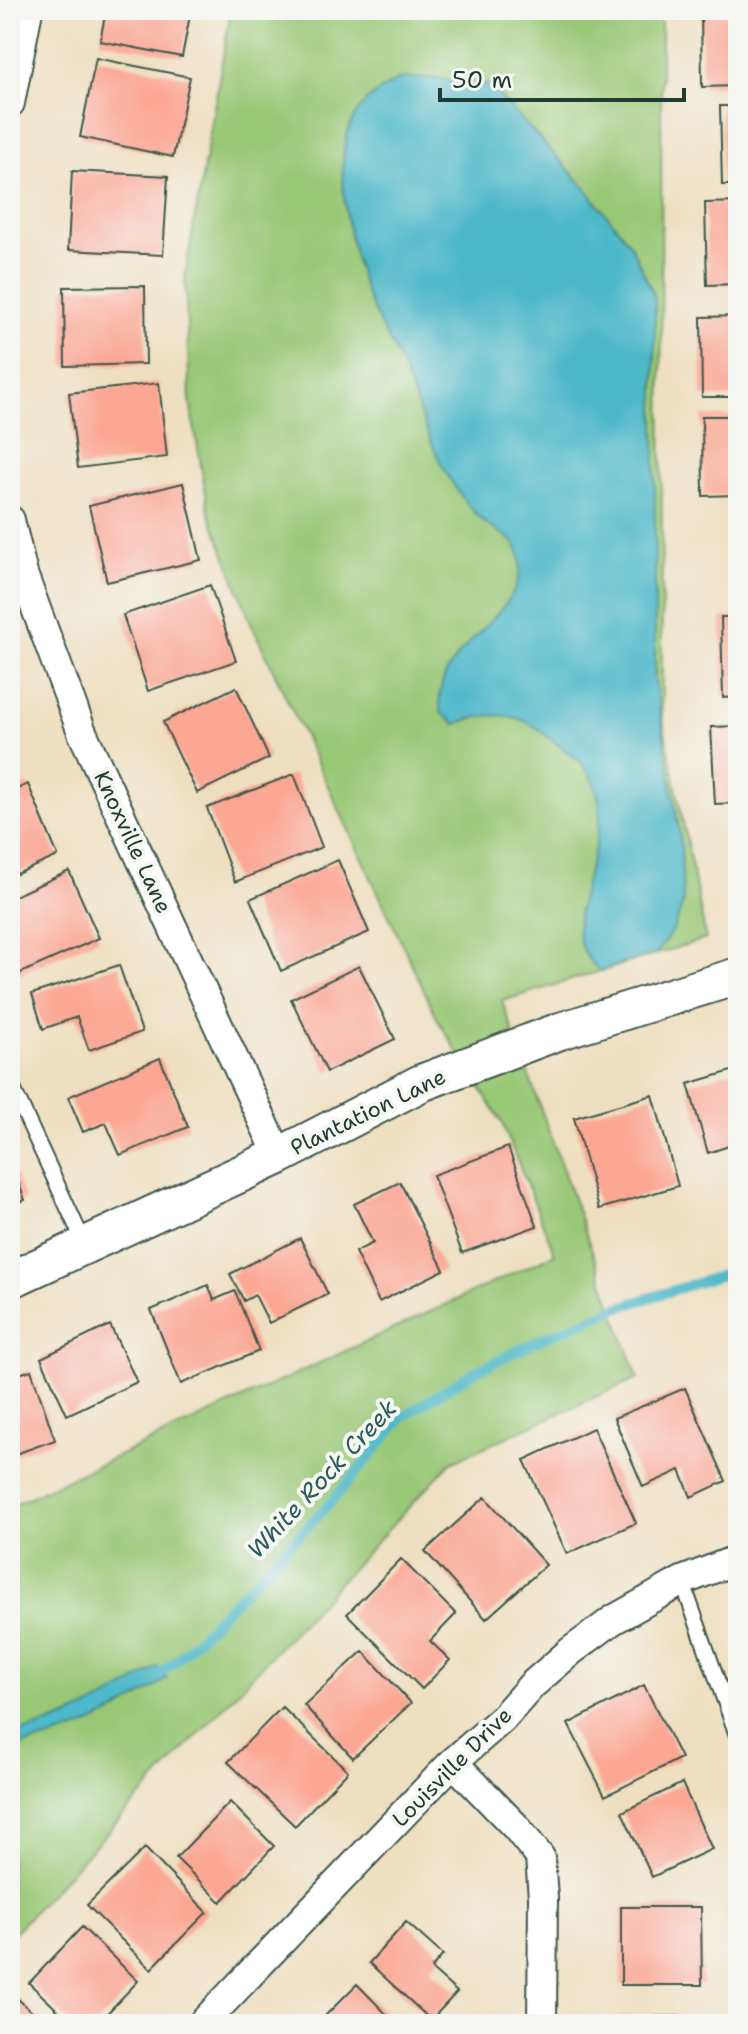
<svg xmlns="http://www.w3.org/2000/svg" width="748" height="2034" viewBox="0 0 748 2034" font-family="'Shantell Sans',sans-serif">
	<rect width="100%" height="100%" fill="#f6f6f2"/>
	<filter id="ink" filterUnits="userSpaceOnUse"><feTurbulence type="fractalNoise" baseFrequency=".0125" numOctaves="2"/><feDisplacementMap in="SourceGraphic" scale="16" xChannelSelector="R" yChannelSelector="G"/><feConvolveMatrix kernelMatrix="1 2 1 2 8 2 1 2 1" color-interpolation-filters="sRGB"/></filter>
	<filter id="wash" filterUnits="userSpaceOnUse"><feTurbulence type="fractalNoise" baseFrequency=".006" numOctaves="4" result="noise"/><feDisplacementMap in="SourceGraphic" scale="32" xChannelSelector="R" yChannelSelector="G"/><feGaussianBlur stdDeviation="1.8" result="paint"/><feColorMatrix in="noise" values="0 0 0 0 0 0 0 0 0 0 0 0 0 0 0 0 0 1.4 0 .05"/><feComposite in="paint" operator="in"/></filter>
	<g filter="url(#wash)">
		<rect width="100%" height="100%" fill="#eedfc0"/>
		<path fill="#98c775" stroke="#5c8254" stroke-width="2" d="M231 10H661L662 715 706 939 502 1001 638 1378 451 1462 10 1937V1506L555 1254 502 1123 439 1022 252 625 209 512 190 402 185 275Z"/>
		<path fill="#4db8c9" stroke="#367a7e" stroke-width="2" d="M401 78H435L490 86 583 185 630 244 655 297V682L681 842 683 903 673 930 656 954 600 971C536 922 636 833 584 766 575 754 557 746 546 735 519 711 489 711 456 724L441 713C426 645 534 618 519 553 516 538 500 534 489 526 476 516 466 503 457 490 431 453 421 411 403 369 392 342 373 316 364 287 349 242 328 153 358 111 367 97 387 86 401 78Z
			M158 1667 167 1679C110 1718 78 1734 10 1748V1734C66 1723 111 1698 158 1667Z"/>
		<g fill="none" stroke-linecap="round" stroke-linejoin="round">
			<path stroke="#4db8c9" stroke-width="10" d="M153 1678 175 1662 334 1499 403 1417 470 1374 546 1337 614 1309 738 1270"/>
		</g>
		<g id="blocks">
			<path fill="#fba794" d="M106 10H191L182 57 100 41Z
				M701 10H738V86L702 87Z
				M96 58 190 77 173 157 80 137Z
				M720 106H738V185H722Z
				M72 171 168 176 163 255 68 250Z
				M738 202V284L707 285 705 203Z
				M145 286 146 364 65 366 64 287Z
				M738 316V397H702L701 317Z
				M159 383 167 457 78 468 69 393Z
				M702 416H738V495L703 496Z
				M183 483 201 560 107 582 89 506Z
				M210 585 236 661 148 691 123 615Z
				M721 617H738V697L723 698Z
				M236 687 269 758 197 793 163 722Z
				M738 726V803L715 804 711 727Z
				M294 774 322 847 235 882 207 808Z
				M28 784 58 856 10 877V792Z
				M338 860 369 932 281 971 250 899Z
				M69 871 99 938 12 977 10 898Z
				M119 965 142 1032 89 1050 77 1017 43 1029 32 994Z
				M359 966 395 1039 327 1072 291 999Z
				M160 1058 188 1127 120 1155 106 1123 83 1132 68 1097Z
				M738 1069V1143L708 1153 688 1084Z
				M653 1095 678 1186 599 1209 574 1118Z
				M508 1147 537 1226 462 1253 433 1175Z
				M10 1160 25 1200 10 1206Z
				M400 1182 444 1270 379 1302 355 1252 373 1243 354 1204Z
				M300 1238 328 1294 269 1323 255 1295 244 1301 230 1274Z
				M208 1285 214 1300 235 1291 259 1351 181 1384 151 1310Z
				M110 1325 137 1382 67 1415 41 1358Z
				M31 1370 55 1440 10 1456V1377Z
				M685 1388 726 1481 691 1497 680 1470 643 1487 614 1418Z
				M593 1428 636 1523 567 1554 524 1460Z
				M485 1497 546 1565 486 1619 425 1551Z
				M401 1559 456 1614 430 1641 450 1660 422 1689 347 1614Z
				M363 1651 411 1703 353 1758 304 1705Z
				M644 1685 681 1758 605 1796 568 1724Z
				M282 1707 348 1771 295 1826 228 1762Z
				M682 1783 712 1849 652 1877 622 1812Z
				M230 1802 274 1846 221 1902 176 1858Z
				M145 1848 207 1912 151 1969 87 1905Z
				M621 1907H701L702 1985H621Z
				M406 1922 443 1955 431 1969 457 1992 431 2020 369 1963Z
				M82 1927 138 1981 97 2024H72L29 1983Z
				M357 1984 396 2024H317Z
				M10 1991 44 2024H10Z
				M706 2016V2024H619V2017Z"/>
		</g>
	</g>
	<g filter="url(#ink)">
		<use href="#blocks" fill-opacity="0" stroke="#3e5549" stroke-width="2"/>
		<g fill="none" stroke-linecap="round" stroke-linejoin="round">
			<defs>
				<path id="service" d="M10 1082 85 1245
					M682 1581 738 1738
					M521 2024 542 2016"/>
				<path id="minor" d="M10 103 28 10
					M10 520 23 574 82 732 279 1156
					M453 1762 516 1827 540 1857 543 1898 542 2024
					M202 2024 453 1762 502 1719 532 1685 571 1651 613 1620 682 1581 738 1559"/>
				<path id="tertiary" d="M10 1280 279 1156 421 1083 560 1031 738 976"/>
			</defs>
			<use href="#service" stroke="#3e5549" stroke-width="18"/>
			<use href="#minor" stroke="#3e5549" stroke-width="32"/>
			<use href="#tertiary" stroke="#3e5549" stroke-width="40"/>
			<use href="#service" stroke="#fff" stroke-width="14"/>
			<use href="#minor" stroke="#fff" stroke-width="28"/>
			<use href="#tertiary" stroke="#fff" stroke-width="36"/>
		</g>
	</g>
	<g text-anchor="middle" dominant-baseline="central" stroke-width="8" stroke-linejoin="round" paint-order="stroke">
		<g font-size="22" fill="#1f3d34" stroke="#f6f6f2">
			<text transform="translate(133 842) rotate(65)">Knoxville Lane</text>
			<text transform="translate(368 1112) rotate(-26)">Plantation Lane</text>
			<text transform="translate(452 1767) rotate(-45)">Louisville Drive</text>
		</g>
		<g font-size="24" font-style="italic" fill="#2a5c59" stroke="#f6f6f2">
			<text transform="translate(322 1479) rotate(-47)">White Rock Creek</text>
		</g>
	</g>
	<rect width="748" height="2034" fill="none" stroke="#f6f6f2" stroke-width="40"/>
	<path d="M440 88v12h244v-12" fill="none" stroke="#1f3d34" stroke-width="4"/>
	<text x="452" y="88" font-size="24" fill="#1f3d34" stroke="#f6f6f2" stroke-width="6" paint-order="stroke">50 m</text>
</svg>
